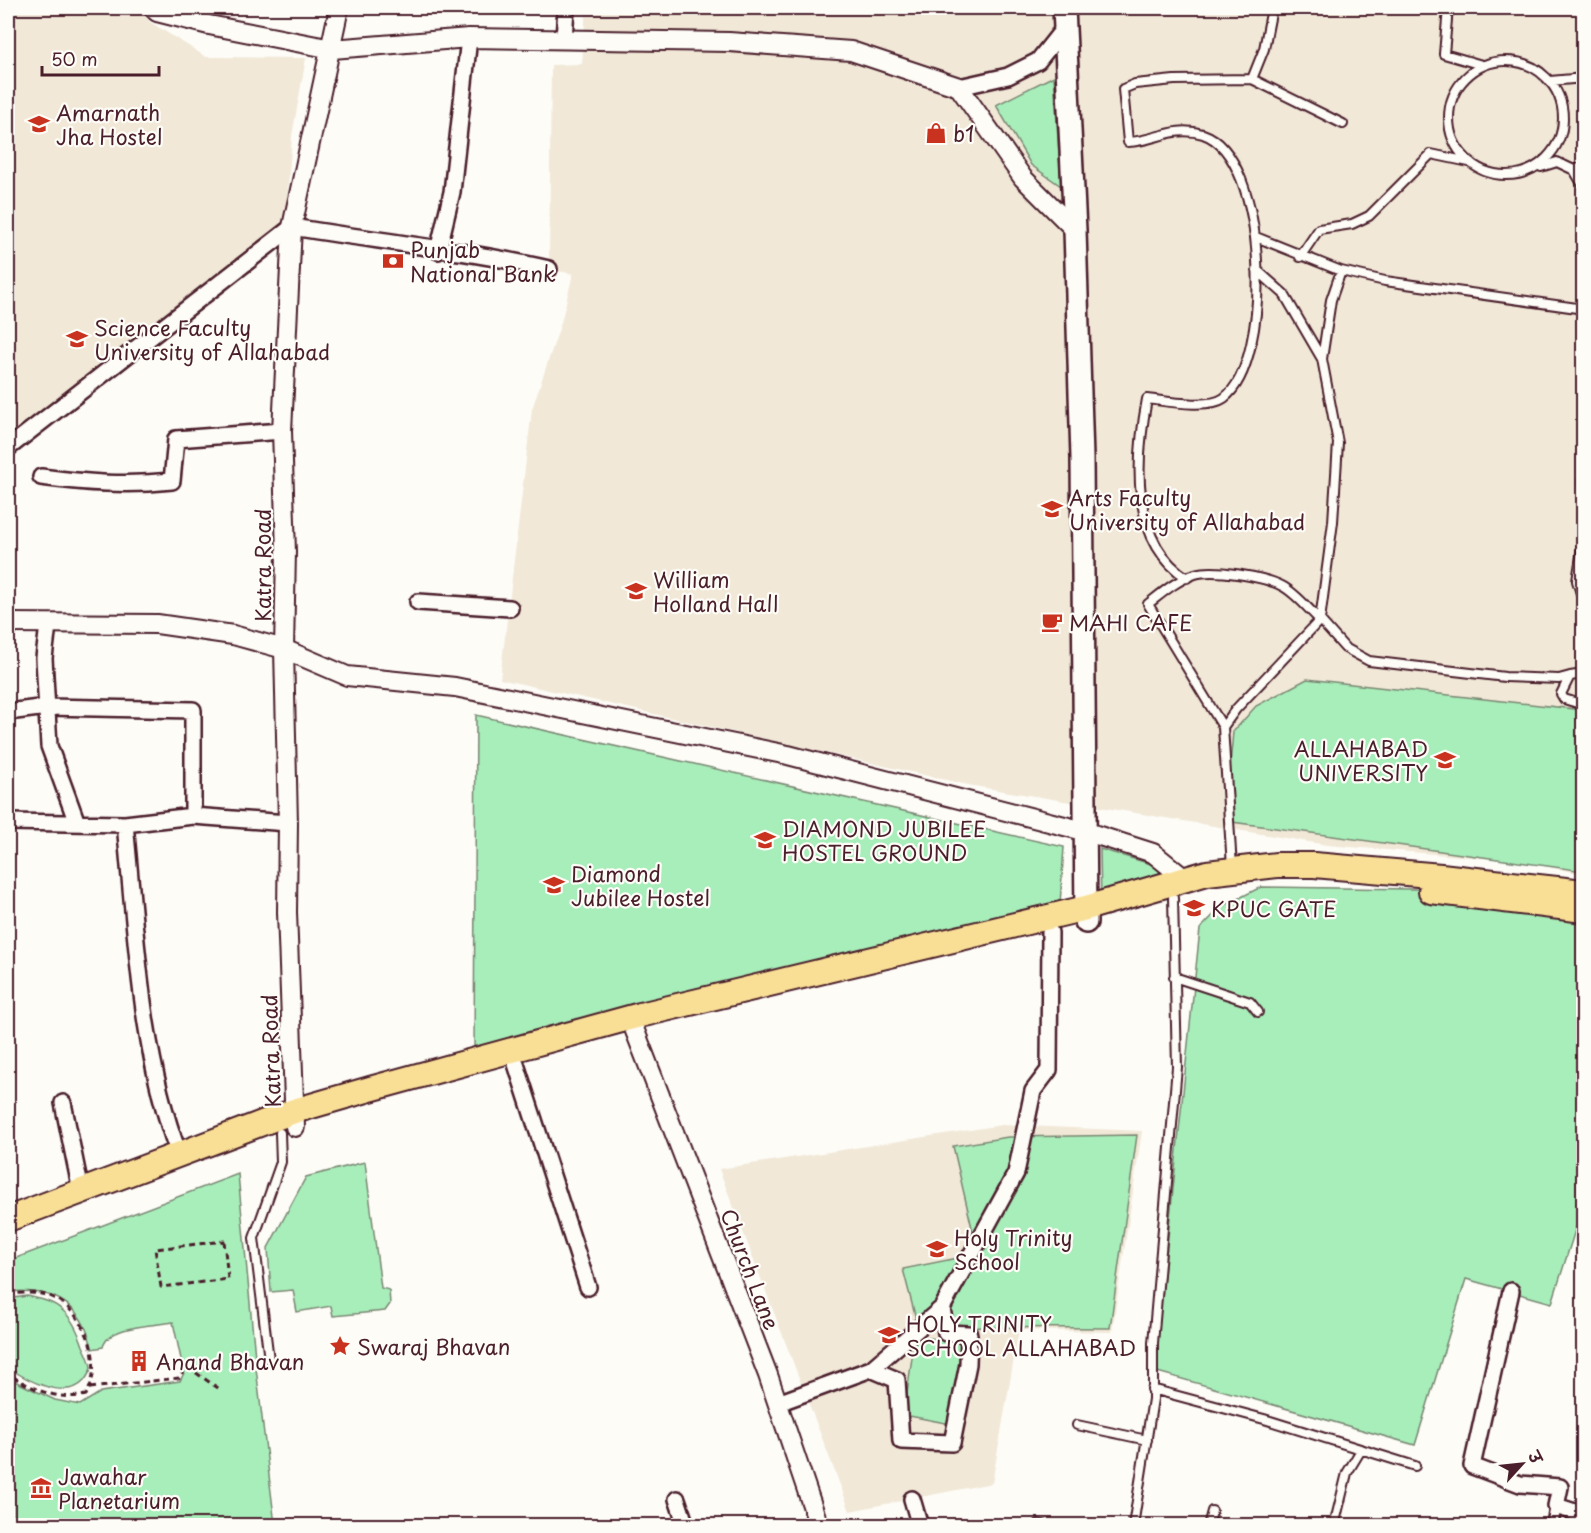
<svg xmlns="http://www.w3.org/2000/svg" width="1591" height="1533" viewBox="0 0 1591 1533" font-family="'Playpen Sans','Playpen Sans Deva',sans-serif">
	<rect width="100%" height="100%" fill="#fdfcf7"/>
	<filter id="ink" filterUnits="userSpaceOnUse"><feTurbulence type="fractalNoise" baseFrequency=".0167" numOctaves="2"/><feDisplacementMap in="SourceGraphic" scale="12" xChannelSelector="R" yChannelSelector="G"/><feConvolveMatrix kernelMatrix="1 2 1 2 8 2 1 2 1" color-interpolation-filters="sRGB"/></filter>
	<g filter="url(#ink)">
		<path fill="#f1e8d7" d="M8 8H138L150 22 206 57 306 58 292 136 285 225 8 452Z
			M586 8H1583V874L1518 861 1327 845 968 785 500 679 532 409 561 323 573 274 549 269 551 65 582 64Z
			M1002 1125 1142 1131 1112 1332 1019 1330 992 1483 850 1511 719 1169Z"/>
		<path fill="#a8eeba" stroke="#798672" stroke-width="1.5" d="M1054 76 1061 186 1031 165 996 105Z
			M1307 679 1583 710V871L1225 821 1233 732 1256 706Z
			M476 715 1064 847 1060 904 474 1053Z
			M1100 849 1195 877 1101 904Z
			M1261 887 1414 889 1583 904V1205L1552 1303 1466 1279 1415 1445 1154 1371 1200 929 1221 907Z
			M1137 1135 1110 1328 918 1327 903 1269 978 1254 953 1146 1008 1137Z
			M365 1162 381 1288 389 1290 390 1304 385 1311 333 1316 331 1306 297 1312 293 1290 271 1292 268 1248 306 1177Z
			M238 1174 256 1368 275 1525H8V1378L55 1400 80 1405 101 1392 180 1381 184 1373 173 1322C152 1326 109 1325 103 1347L92 1349C83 1302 51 1288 8 1292V1261Z
			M27 1296C39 1299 53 1301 62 1310 72 1318 79 1334 83 1346 86 1352 91 1362 91 1368 90 1373 87 1377 84 1381 66 1401 26 1380 8 1367V1299Z
			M915 1336 965 1343 951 1424 904 1415Z"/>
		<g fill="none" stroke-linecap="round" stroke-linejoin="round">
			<defs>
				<path id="service" d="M1448 8 1444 54 1482 65
					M1449 118a57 57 0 1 1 114 0a57 57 0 1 1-114 0Z
					M1252 79 1264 49 1272 8
					M1550 81 1584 78
					M1584 166 1574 170 1584 187
					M1541 167 1557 162 1574 170
					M1256 237 1341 271 1385 281 1584 309
					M1300 257 1319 229 1352 224 1369 216 1431 154 1469 162
					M1257 270 1284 294 1322 359
					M1341 271 1331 300 1322 359 1338 443 1333 522 1320 620 1345 648 1369 661 1505 677 1559 679 1570 676
					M1584 460V529
					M1584 537 1577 581 1584 603
					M1187 578C1129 541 1136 458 1147 399 1165 401 1209 409 1224 398 1274 361 1269 156 1203 134 1173 125 1156 141 1128 142L1123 89 1135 84 1174 80 1252 79 1343 124
					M1584 674 1570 676 1561 694 1564 699 1584 705
					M1223 727 1236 709 1320 620C1308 609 1296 593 1282 586 1265 577 1213 568 1195 574 1177 580 1162 593 1148 604L1223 727 1232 867
					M1174 977 1250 1002 1258 1012
					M269 1360 254 1238 281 1162 280 1133
					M1152 1389 1264 1419 1415 1466
					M1077 1425 1147 1440
					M1039 1524 1047 1526
					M1133 1526 1153 1399V1343L1177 1067 1173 898
					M1208 1526 1212 1511
					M1334 1526 1347 1473 1361 1450"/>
				<path id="pedestrian" d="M1552 1526 1556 1506"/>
				<path id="minor" d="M564 39 566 8
					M959 87 1008 76 1038 61 1065 27
					M438 251 452 192 469 38
					M8 448 292 227C378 241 465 250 549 269
					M41 477C86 483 127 486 172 481L176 439 282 431
					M418 602 510 608
					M48 625 44 658 49 746 77 823
					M8 712 47 707 193 710V816
					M8 822 125 824 193 816 288 823
					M125 824C136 932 140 1052 179 1154
					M516 1064 588 1287
					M63 1103 81 1191
					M1511 1291 1472 1466 1520 1484 1560 1487 1556 1506 1584 1515
					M871 1369 897 1380 901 1441 952 1443 968 1364 969 1334 946 1333 942 1308
					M778 1403 871 1369 942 1308 1016 1173 1033 1091 1049 1070 1050 932
					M677 1499 686 1526
					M912 1499 920 1526"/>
				<path id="tertiary" d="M153 8 157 12 209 25 332 49 469 38 729 42 851 51 959 87 1023 178 1075 230
					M8 623 157 624 233 635 284 649 347 676 455 687 788 755 1084 831 1153 853 1185 879
					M630 1018 768 1375 819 1526
					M295 1127 287 912 288 823 284 649 286 552 282 431 292 227 339 8"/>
				<path id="secondary" d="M1064 8 1075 230 1082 458 1086 922"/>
				<path id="trunk" d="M1431 891 1584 910
					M8 1219 294 1111 370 1089 640 1015 1086 908 1207 873 1277 865H1314L1441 876 1584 892"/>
			</defs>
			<use href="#service" stroke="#4a1f2b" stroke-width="12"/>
			<use href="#pedestrian" stroke="#4a1f2b" stroke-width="15"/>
			<use href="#minor" stroke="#4a1f2b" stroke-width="20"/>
			<use href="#tertiary" stroke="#4a1f2b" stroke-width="22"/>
			<use href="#secondary" stroke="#4a1f2b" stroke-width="26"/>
			<use href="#trunk" stroke="#4a1f2b" stroke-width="28"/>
			<path stroke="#4a1f2b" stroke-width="3" stroke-dasharray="6 4.5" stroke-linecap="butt" d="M224 1241 228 1279 161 1287 155 1249Z
				M8 1294C22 1293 41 1291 54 1298 86 1314 105 1363 86 1395 55 1401 34 1389 8 1374
				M90 1388 179 1378 186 1366 221 1390"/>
			<use href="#service" stroke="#fdfcf7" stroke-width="8"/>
			<use href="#pedestrian" stroke="#fdfcf7" stroke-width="10"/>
			<use href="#minor" stroke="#fdfcf7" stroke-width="15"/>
			<use href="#tertiary" stroke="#fdfcf7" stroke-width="18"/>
			<use href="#secondary" stroke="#fdfcf7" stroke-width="21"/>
			<use href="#trunk" stroke="#f9df96" stroke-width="24"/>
		</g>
	</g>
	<defs>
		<symbol id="university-bare" viewBox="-9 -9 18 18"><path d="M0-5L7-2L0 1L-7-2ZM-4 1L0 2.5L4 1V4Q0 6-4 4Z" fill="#c8321e" stroke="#fdfcf7" stroke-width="2.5" paint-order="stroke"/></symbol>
		<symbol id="shop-bare" viewBox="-9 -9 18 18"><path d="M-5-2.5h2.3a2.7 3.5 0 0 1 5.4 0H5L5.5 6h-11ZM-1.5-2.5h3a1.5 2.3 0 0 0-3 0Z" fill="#c8321e" stroke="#fdfcf7" stroke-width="2.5" paint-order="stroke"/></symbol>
		<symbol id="bank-bare" viewBox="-9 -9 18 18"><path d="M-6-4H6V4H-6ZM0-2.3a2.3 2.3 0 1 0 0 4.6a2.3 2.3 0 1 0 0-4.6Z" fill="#c8321e" stroke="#fdfcf7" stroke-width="2.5" paint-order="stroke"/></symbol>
		<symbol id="cafe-bare" viewBox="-9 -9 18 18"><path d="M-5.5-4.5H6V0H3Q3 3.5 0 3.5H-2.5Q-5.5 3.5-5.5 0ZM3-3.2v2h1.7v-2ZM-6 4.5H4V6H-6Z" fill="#c8321e" stroke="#fdfcf7" stroke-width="2.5" paint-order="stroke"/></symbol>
		<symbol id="school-bare" viewBox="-9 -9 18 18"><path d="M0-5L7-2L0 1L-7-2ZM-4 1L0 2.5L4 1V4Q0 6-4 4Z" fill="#c8321e" stroke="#fdfcf7" stroke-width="2.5" paint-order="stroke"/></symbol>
		<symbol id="sight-bare" viewBox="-9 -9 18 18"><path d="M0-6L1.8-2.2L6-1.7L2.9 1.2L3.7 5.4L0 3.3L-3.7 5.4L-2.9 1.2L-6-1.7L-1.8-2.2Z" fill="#c8321e" stroke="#fdfcf7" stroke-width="2.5" paint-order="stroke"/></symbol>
		<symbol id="building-bare" viewBox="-9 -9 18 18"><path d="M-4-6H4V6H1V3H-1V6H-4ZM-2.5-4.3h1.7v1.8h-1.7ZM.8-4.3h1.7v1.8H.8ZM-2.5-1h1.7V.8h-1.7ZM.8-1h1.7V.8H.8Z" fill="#c8321e" stroke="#fdfcf7" stroke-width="2.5" paint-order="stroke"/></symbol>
		<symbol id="museum-bare" viewBox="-9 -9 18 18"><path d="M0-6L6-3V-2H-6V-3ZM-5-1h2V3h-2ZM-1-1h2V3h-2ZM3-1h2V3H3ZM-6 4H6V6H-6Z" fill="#c8321e" stroke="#fdfcf7" stroke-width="2.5" paint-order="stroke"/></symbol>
	</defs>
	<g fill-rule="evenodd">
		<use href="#university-bare" x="24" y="109" width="30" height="30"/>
		<use href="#shop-bare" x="921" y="118" width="30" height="30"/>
		<use href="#bank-bare" x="378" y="246" width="30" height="30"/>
		<use href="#university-bare" x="62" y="324" width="30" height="30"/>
		<use href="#university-bare" x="1037" y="494" width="30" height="30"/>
		<use href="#university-bare" x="621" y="576" width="30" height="30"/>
		<use href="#cafe-bare" x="1037" y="607" width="30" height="30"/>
		<use href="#university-bare" x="1430" y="745" width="30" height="30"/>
		<use href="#university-bare" x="750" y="825" width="30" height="30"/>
		<use href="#university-bare" x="539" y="870" width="30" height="30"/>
		<use href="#university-bare" x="1179" y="893" width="30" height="30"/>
		<use href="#school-bare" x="922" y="1234" width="30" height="30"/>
		<use href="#school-bare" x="874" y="1320" width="30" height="30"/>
		<use href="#sight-bare" x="325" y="1331" width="30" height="30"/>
		<use href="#building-bare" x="124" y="1346" width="30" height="30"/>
		<use href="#museum-bare" x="26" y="1473" width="30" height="30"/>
	</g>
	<g text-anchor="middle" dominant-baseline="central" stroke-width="4.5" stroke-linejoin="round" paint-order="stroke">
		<g font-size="21" fill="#4a1f2b" stroke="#fdfcf7" text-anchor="start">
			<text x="56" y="112">Amarnath<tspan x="56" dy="24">Jha Hostel</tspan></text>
			<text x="953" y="133">b1</text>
			<text x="410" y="249">Punjab<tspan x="410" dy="24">National Bank</tspan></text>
			<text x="94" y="327">Science Faculty<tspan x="94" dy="24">University of Allahabad</tspan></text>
			<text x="1069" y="497">Arts Faculty<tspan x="1069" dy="24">University of Allahabad</tspan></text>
			<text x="653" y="579">William<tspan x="653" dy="24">Holland Hall</tspan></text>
			<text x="1069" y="622">MAHI CAFE</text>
			<text x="1428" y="748" text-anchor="end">ALLAHABAD<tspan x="1428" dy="24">UNIVERSITY</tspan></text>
			<text x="782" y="828">DIAMOND JUBILEE<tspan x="782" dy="24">HOSTEL GROUND</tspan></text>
			<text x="571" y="873">Diamond<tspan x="571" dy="24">Jubilee Hostel</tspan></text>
			<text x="1211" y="908">KPUC GATE</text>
			<text x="954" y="1237">Holy Trinity<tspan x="954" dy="24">School</tspan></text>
			<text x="906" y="1323">HOLY TRINITY<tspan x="906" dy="24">SCHOOL ALLAHABAD</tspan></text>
			<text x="357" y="1346">Swaraj Bhavan</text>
			<text x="156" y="1361">Anand Bhavan</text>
			<text x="58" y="1476">Jawahar<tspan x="58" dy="24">Planetarium</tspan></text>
		</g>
		<g font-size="21" fill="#4a1f2b" stroke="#fdfcf7">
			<text transform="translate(262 565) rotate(-90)">Katra Road</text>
			<text transform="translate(270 1051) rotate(-92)">Katra Road</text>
			<text transform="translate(751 1269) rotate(69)">Church Lane</text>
		</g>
	</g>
	<rect width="1591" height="1533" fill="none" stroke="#fdfcf7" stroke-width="30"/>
	<rect x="15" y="15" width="1561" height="1503" fill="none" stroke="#4a1f2b" stroke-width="2" filter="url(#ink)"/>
	<g transform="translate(1522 1464) rotate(63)" stroke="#fdfcf7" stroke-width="4.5" paint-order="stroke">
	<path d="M0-4.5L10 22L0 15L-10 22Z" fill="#4a1f2b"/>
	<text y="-9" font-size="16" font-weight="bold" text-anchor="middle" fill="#4a1f2b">उ</text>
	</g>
	<path d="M42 66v9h117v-9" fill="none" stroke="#4a1f2b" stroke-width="3"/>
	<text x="51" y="66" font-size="18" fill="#4a1f2b" stroke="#fdfcf7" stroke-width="4.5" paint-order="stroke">50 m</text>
</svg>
